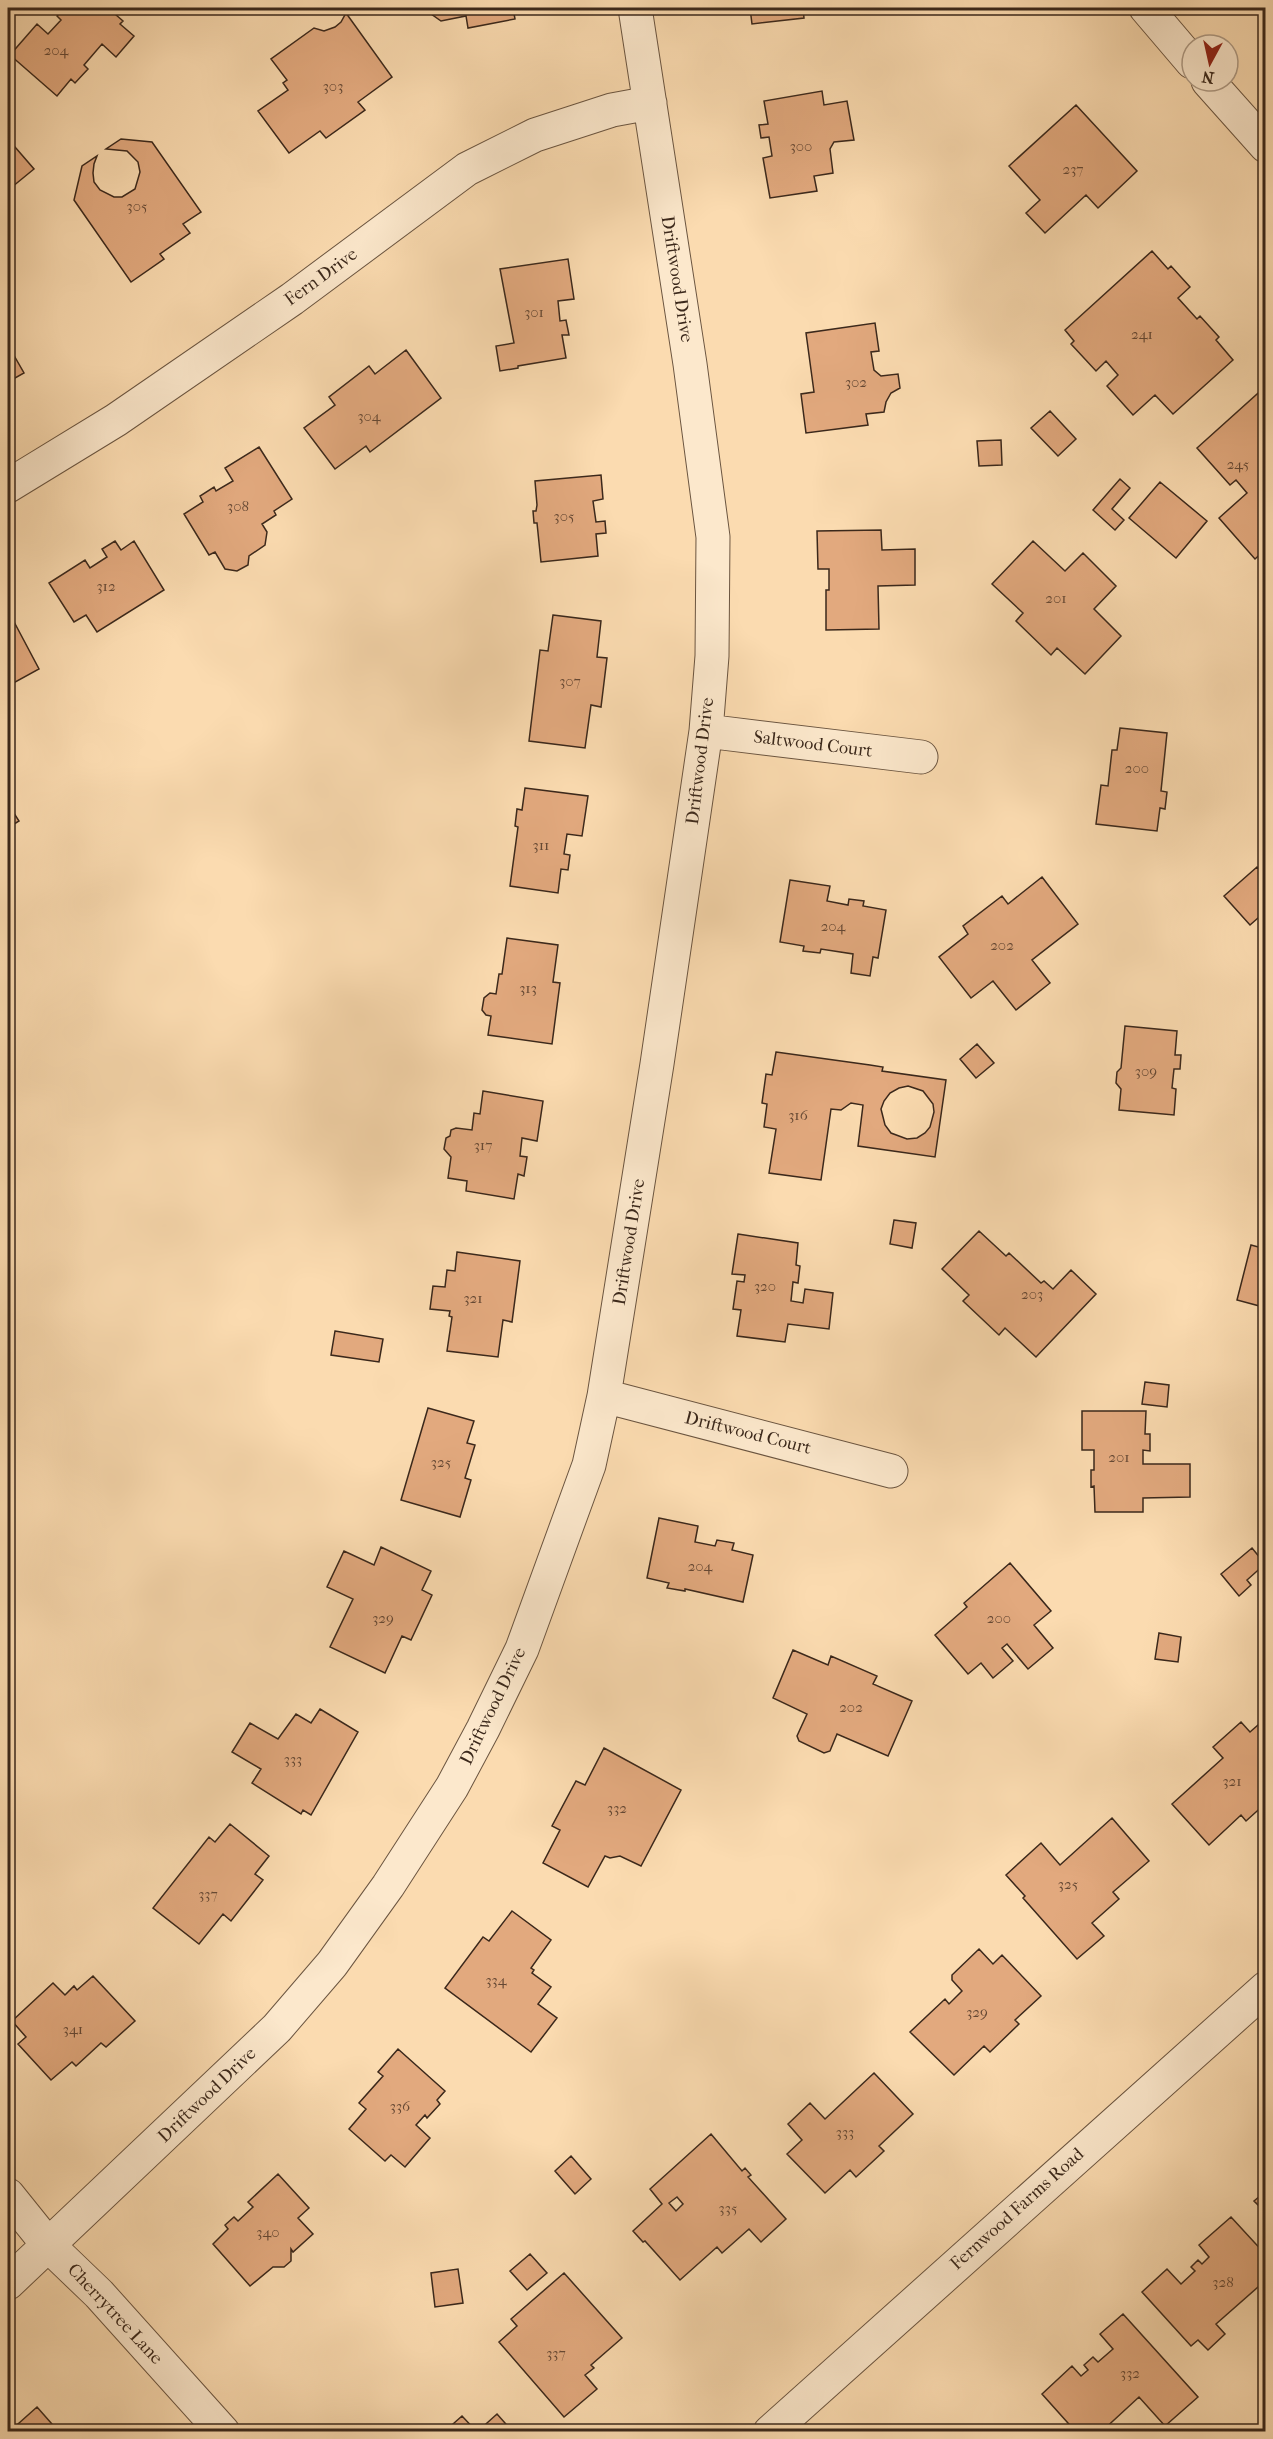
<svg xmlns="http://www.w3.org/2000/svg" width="1273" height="2439" viewBox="0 0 1273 2439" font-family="'IM FELL French Canon',serif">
	<rect width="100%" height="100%" fill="#fbdbb0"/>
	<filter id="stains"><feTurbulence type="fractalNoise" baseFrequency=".00333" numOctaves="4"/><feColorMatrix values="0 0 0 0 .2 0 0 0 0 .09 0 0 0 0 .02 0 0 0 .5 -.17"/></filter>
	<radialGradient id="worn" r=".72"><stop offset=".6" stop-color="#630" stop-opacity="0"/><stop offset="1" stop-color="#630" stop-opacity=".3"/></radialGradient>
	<path fill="#e2a97e" stroke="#3b281b" stroke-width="1.5" fill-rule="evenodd" d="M64 8H108L123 21 120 24 134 36 116 57 102 44 84 65 88 69 75 83 71 79 57 96 10 55 37 24 48 34 61 20 57 16Z
		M427 8H513L515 19 468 28 466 16 441 21 427 11Z
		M750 8H803L804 18 752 24Z
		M346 13 392 77 358 102 365 110 326 138 320 131 289 153 258 111 288 90 283 83 287 80 271 59 314 28 324 31 335 27 341 22Z
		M822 91 824 105 847 101 854 140 834 142 830 149 833 173 814 176 817 191 770 198 763 158 772 156 769 137 761 138 759 125 768 124 764 101Z
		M1076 105 1137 171 1098 208 1086 195 1045 233 1026 213 1040 200 1009 166Z
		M121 139 152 142 201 212 183 224 190 233 160 254 164 259 131 282 74 200 82 166 97 156 94 164 93 173 94 182 100 190 114 197H122L135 189 140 172 138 162 127 151 106 149Z
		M15 147 34 169 12 187 8 182V154Z
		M1152 251 1168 269 1171 266 1190 287 1178 298 1197 319 1200 316 1219 337 1216 340 1233 360 1173 414 1155 395 1133 415 1107 386 1118 375 1106 361 1096 371 1071 344 1074 341 1065 330Z
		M568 259 574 299 558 301 560 321 566 320 569 335H562L566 358 518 366V368L500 371 496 346 514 343 500 269Z
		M875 323 879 351 871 352 874 370 881 376 898 374 900 388 891 393 886 402 884 412 866 414 868 425 806 433 801 394 814 392 806 333Z
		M8 345 24 373 8 382Z
		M406 350 441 398 370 452 366 446 335 469 304 428 335 405 329 397 369 366 375 374Z
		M1266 386V549L1255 559 1219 518 1247 493 1236 480 1230 485 1197 448Z
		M1050 411 1076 439 1058 456 1031 428Z
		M1001 440 1002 465 979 466 977 441Z
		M259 447 292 499 274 511 276 515 262 524 267 532 265 545 249 556 248 565 237 571 225 569 215 552 209 555 184 514 203 502 200 496 214 487 216 491 233 481 225 468Z
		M601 475 603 499 593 501 596 522 605 521 606 533 596 534 598 556 541 562 537 523H534L533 511H536L537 505 535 481Z
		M1120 479 1130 488 1112 509 1124 520 1115 530 1093 510Z
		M1160 482 1207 521 1176 558 1129 518Z
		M881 530 882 550 915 549V585L878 586 879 629 826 630V590H829V569H818L817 531Z
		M115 541 121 550 134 541 164 590 97 632 86 615 74 622 49 583 85 560 90 568 107 557 102 549Z
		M1033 541 1065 571 1083 553 1116 586 1094 609 1121 636 1085 674 1057 648 1051 655 1016 621 1023 613 992 584Z
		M553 615 601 621 597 657 607 658 601 707 591 705 585 748 529 741 540 650 548 651Z
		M12 618 39 669 8 686V621Z
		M1120 728 1167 733 1161 791 1167 792 1165 809 1160 808 1157 831 1096 824 1101 785 1108 786 1112 750H1117Z
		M525 788 588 796 582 836 567 834 564 854 570 855 568 870 561 869 558 893 510 886 518 827 515 826 517 809 522 810Z
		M8 804 19 821 8 828Z
		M1257 867 1266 877V911L1250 925 1224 896Z
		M1042 877 1078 924 1032 960 1050 983 1016 1010 993 981 971 998 939 957 968 934 963 926 1002 896 1008 904Z
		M790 880 830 886 827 901 848 905 849 899 864 901 863 906 886 910 878 958 873 957 870 976 851 973 853 954 821 949 820 953 803 951 804 946 780 942Z
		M507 938 558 945 553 982 560 983 552 1044 488 1035 491 1016 486 1015 482 1010 484 998 490 993 496 994 499 974H502Z
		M1125 1026 1177 1031 1175 1055H1181L1180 1069H1174L1172 1088 1176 1089 1174 1115 1119 1110 1121 1089 1116 1083 1117 1072 1121 1068Z
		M977 1044 994 1063 976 1078 960 1059Z
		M776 1052 870 1065 883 1067 882 1071 946 1080 935 1157 858 1146 863 1105 851 1103 841 1110 831 1109 821 1180 769 1173 776 1129 764 1127 767 1104 762 1103 766 1074 772 1075ZM908 1086 923 1091 933 1104 934 1112 930 1127 925 1133 917 1138 907 1139 891 1133 885 1125 881 1109 884 1101 890 1093 899 1088Z
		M483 1091 543 1101 537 1141 522 1138 520 1156 527 1157 524 1176 518 1174 514 1199 466 1191 467 1181 448 1178 451 1157 444 1149 446 1138 450 1136 451 1130 456 1128 472 1130 474 1113 480 1114Z
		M894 1220 916 1223 912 1248 890 1244Z
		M979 1231 1006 1256 1009 1253 1041 1283 1044 1281 1053 1289 1071 1270 1096 1294 1036 1357 1005 1328 999 1335 963 1301 969 1295 942 1269Z
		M738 1234 798 1243 796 1265 800 1266 798 1283 793 1282 791 1301 803 1303 805 1289 833 1293 829 1329 788 1324 785 1342 737 1336 741 1310 733 1309 737 1281 744 1282 745 1275 732 1274Z
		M1251 1245 1266 1249V1312L1263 1307 1237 1300Z
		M457 1252 520 1261 512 1322 503 1320 498 1357 447 1351 452 1317 449 1316 450 1311 430 1309 433 1286 445 1287 447 1270 455 1271Z
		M335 1331 383 1339 379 1362 331 1355Z
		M1145 1382 1169 1385 1167 1407 1142 1404Z
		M428 1408 474 1421 467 1443 475 1445 465 1478 471 1480 460 1517 401 1500Z
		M1082 1411H1146L1145 1434H1150V1451L1143 1450V1464H1190V1497L1143 1498V1512H1095L1094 1486 1091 1487V1470H1094V1450H1082Z
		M659 1518 698 1526 695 1542 715 1546 717 1540 734 1543 732 1550 753 1555 743 1602 685 1589V1591L667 1588 669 1583 647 1578Z
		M381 1547 431 1571 422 1590 432 1595 411 1640 402 1636 385 1673 330 1647 353 1599 327 1587 344 1551 374 1565Z
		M1252 1548 1265 1564 1247 1580 1251 1585 1239 1596 1221 1574Z
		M1010 1563 1051 1611 1034 1625 1053 1648 1028 1669 1007 1644 1002 1648 1013 1661 993 1678 981 1663 968 1674 935 1635 967 1607 964 1603Z
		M1159 1633 1181 1637 1178 1662 1155 1659Z
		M793 1650 828 1665 831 1656 877 1676 873 1684 912 1701 888 1756 837 1734 830 1751 824 1753 799 1741 797 1736 807 1714 773 1698Z
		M320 1709 358 1732 311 1815 303 1810 301 1814 252 1783 261 1769 232 1752 250 1723 278 1739 296 1714 311 1723Z
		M1241 1722 1250 1732 1258 1725 1266 1733V1803L1246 1821 1241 1815 1209 1845 1172 1804 1223 1758 1213 1747Z
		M604 1748 681 1790 641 1866 620 1856 610 1858 605 1856 588 1887 543 1863 560 1830 552 1826 576 1781 585 1785Z
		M1112 1818 1149 1861 1113 1892 1119 1899 1092 1923 1104 1936 1077 1959 1023 1898 1025 1896 1006 1875 1041 1843 1060 1865Z
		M230 1824 269 1856 255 1874 263 1880 231 1921 223 1914 199 1944 153 1908 209 1837 215 1842Z
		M512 1911 551 1940 531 1968 534 1970 532 1973 551 1987 538 2004 557 2018 531 2052 445 1988 483 1937 489 1941Z
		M979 1949 993 1964 1002 1955 1041 1996 1015 2020 1019 2024 990 2052 984 2046 954 2075 910 2032 945 1999 949 2004 962 1991 952 1980V1975Z
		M93 1976 135 2021 106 2047 101 2043 76 2066 72 2062 51 2080 18 2044 26 2037 12 2021 53 1983 65 1995 74 1986 77 1990Z
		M398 2049 445 2091 437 2100 440 2104 427 2118 425 2115 416 2125 430 2138 405 2167 391 2155 385 2161 349 2129 366 2109 359 2103 383 2076 378 2072Z
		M874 2073 913 2114 879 2146 884 2151 856 2177 850 2170 825 2193 787 2154 802 2140 788 2124 810 2103 825 2119Z
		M711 2134 742 2171 745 2168 751 2175 748 2177 786 2219 761 2242 749 2229 722 2253 717 2247 680 2280 645 2241 643 2242 633 2231 662 2204 650 2189ZM677 2197 683 2204 676 2211 669 2203Z
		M571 2156 591 2179 575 2194 555 2171Z
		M278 2174 309 2208 298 2218 313 2234 293 2252 291 2249V2261L284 2267H273L250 2286 213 2244 228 2229 225 2225 234 2217 238 2221 253 2207 248 2202Z
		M1266 2191V2213L1254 2201Z
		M1231 2217 1266 2255V2280L1216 2324 1225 2334 1208 2350 1198 2340 1191 2346 1142 2292 1167 2269 1181 2284 1195 2271 1191 2267 1198 2260 1202 2264 1209 2257 1199 2245Z
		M530 2254 547 2273 527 2290 510 2271Z
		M458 2269 463 2303 435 2307 431 2273Z
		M564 2273 622 2338 591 2365 594 2368 585 2375 597 2389 564 2417 499 2342 517 2326 511 2319Z
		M1123 2314 1198 2397 1165 2426 1139 2397 1101 2432H1076L1042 2394 1072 2366 1081 2376 1088 2370 1084 2365 1093 2357 1098 2362 1113 2349 1100 2334Z
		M37 2407 59 2432H9Z
		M497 2414 513 2432H477Z
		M462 2416 477 2432H444Z"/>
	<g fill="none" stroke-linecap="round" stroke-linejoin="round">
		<defs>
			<path id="minor" d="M1146 8 1192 62
				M1208 81 1266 146
				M8 486 116 420 292 299 467 169 535 135 612 110 650 103
				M706 731 921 757
				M604 1396 891 1471
				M8 2195 49 2246 99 2294 223 2432
				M8 2283 277 2028 332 1964 388 1886 452 1787 483 1729 522 1649 589 1465 604 1396 657 1064 706 731 712 656 713 537 690 364 635 8
				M770 2432 1266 1988"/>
		</defs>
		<use href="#minor" stroke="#6b5540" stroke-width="35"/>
		<use href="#minor" stroke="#fce8cc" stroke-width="33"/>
	</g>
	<g text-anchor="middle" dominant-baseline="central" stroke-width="4.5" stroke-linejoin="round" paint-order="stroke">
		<g font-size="15" fill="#654834">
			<text x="56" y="50">204</text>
			<text x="333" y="86">303</text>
			<text x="801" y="146">300</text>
			<text x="1073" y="169">237</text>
			<text x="137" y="206">305</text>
			<text x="534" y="312">301</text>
			<text x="1142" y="334">241</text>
			<text x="856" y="382">302</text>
			<text x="369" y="416">304</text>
			<text x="1238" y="464">245</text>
			<text x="238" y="506">308</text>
			<text x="564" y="516">305</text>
			<text x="106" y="586">312</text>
			<text x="1056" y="598">201</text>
			<text x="570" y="681">307</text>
			<text x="1137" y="768">200</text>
			<text x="541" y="845">311</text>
			<text x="833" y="926">204</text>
			<text x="1002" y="945">202</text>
			<text x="528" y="988">313</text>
			<text x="1146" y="1071">309</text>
			<text x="798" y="1115">316</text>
			<text x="483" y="1145">317</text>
			<text x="765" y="1286">320</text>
			<text x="1032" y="1294">203</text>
			<text x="473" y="1298">321</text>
			<text x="1119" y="1457">201</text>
			<text x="441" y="1462">325</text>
			<text x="700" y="1566">204</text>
			<text x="383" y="1618">329</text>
			<text x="999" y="1618">200</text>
			<text x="851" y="1707">202</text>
			<text x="293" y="1759">333</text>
			<text x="1232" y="1781">321</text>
			<text x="617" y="1808">332</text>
			<text x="1068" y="1884">325</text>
			<text x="208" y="1894">337</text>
			<text x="496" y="1980">334</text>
			<text x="977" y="2012">329</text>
			<text x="73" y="2029">341</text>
			<text x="400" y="2106">336</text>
			<text x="845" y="2132">333</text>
			<text x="728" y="2208">335</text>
			<text x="268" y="2232">340</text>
			<text x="1223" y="2282">328</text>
			<text x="556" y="2353">337</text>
			<text x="1130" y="2373">332</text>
		</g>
		<g font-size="18" fill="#3b281b" stroke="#fce8cc">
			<text transform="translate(321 277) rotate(-36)">Fern Drive</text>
			<text transform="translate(677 279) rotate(81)">Driftwood Drive</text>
			<text transform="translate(813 744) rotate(7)">Saltwood Court</text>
			<text transform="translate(700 761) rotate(-83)">Driftwood Drive</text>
			<text transform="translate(629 1242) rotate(-81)">Driftwood Drive</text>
			<text transform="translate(748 1433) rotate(14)">Driftwood Court</text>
			<text transform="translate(493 1706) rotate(-64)">Driftwood Drive</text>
			<text transform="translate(207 2095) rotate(-44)">Driftwood Drive</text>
			<text transform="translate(1017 2209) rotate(-42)">Fernwood Farms Road</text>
			<text transform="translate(115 2314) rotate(47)">Cherrytree Lane</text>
		</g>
	</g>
	<rect width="1273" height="2439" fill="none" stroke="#fbdbb0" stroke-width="30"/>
	<rect x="9" y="9" width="1255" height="2421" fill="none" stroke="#3b281b" stroke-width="3"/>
	<rect x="15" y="15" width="1243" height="2409" fill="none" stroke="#3b281b" stroke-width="1.5"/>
	<g transform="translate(1210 63) rotate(188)"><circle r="28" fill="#fce8cc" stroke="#af9b85" stroke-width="1.5"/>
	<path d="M0-4.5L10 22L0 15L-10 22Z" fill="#8f2418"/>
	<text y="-9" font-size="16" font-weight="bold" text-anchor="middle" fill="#3b281b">N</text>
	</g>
	<rect width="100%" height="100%" filter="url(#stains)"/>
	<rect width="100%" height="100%" fill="url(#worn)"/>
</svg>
